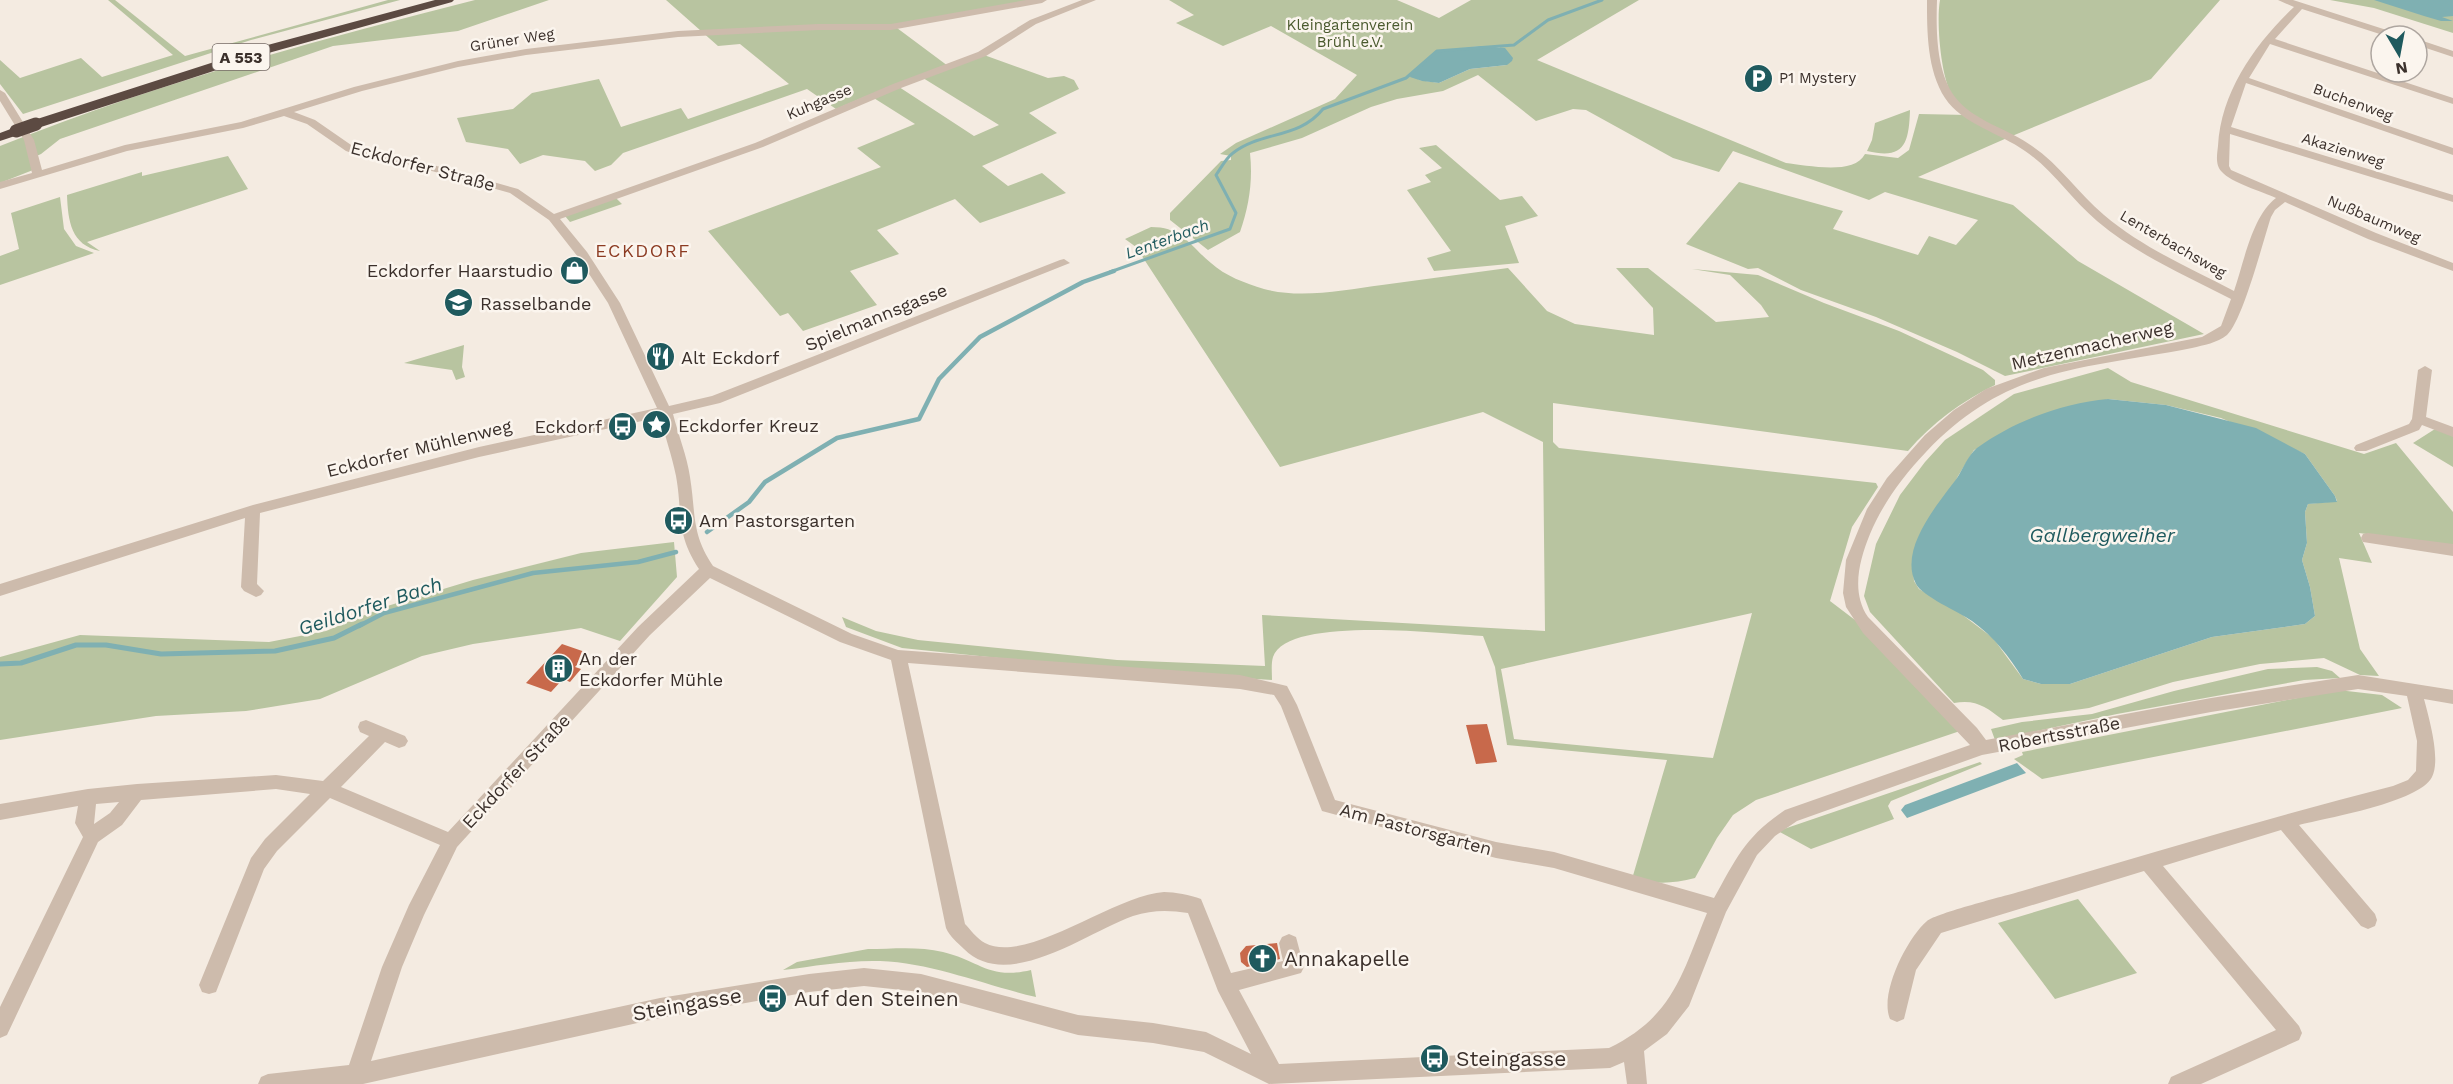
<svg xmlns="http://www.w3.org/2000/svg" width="2453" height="1084" viewBox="0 0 2453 1084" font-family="'Work Sans',sans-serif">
	<rect width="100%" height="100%" fill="#f4ebe1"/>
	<path fill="#b8c4a0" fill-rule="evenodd" d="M108 0H115L185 56 388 0H400L251 40 23 114 0 84V60L20 78 81 58 102 77 173 55Z
		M475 0H549L458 31 333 46 60 139 41 154 32 158 33 170 0 183V146C154 84 314 41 475 0Z
		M666 0H1034L897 28 948 66 896 85 974 136 999 125 923 78 984 55 1048 78 1064 76 1074 80 1079 89 1029 113 1057 133 982 166 1008 186 1042 173 1066 193 980 223 955 199 877 230 899 254 850 271 877 305 803 331 788 313 780 316 708 231 881 167 857 148 915 124 869 95 836 109 807 89 623 153 611 165 595 171 585 161 543 155 520 164 508 149 466 142 457 118 513 109 532 93 599 79 621 127 681 108 688 119 789 84 740 44 718 46Z
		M1169 0H1397L1439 18 1471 0H1639L1537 60 1786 163C1806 165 1854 176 1865 154L1898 158 1909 150 1919 114 1968 115 2007 138 1918 177 2013 205 2078 261 2204 334 2005 376 1957 352 1876 317 1801 290 1758 268 1748 269 1686 244 1739 182 1843 211 1833 229 1918 255 1929 236 1956 245 1978 220 1885 192 1869 200 1733 151 1719 172 1673 158 1586 110 1573 109 1536 121 1478 75 1443 91 1397 99 1371 107 1302 138 1250 153C1253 181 1249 206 1240 232L1208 250 1170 220V213L1221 161 1231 160V156L1220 154 1236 143 1335 99 1357 75 1271 26 1223 46 1176 23 1194 15ZM1481 46H1499L1507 65 1470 69 1439 83 1419 80 1412 72 1437 51Z
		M1940 0H2220L2151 79 2012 136C1994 126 1965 115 1953 97 1941 79 1936 22 1940 0Z
		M2330 0H2453V33L2374 8Z
		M1910 110C1909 144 1904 160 1867 151L1872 140 1875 123Z
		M1436 145 1500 200 1522 196 1538 216 1505 226 1519 263 1434 271 1427 258 1451 251 1407 190 1431 182 1425 175 1442 168 1419 148Z
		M228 156 248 189 87 242 100 251C71 245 68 221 67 195L142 172V176Z
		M60 197 64 229 76 246 94 253 0 285V256L19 249 11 213Z
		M616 198 622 204 570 222 565 216Z
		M1151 227C1182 227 1189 245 1211 263 1225 276 1245 283 1264 289 1301 299 1344 290 1382 285 1424 279 1466 274 1508 268L1547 311 1575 324 1654 335 1653 308 1616 268H1648L1716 322 1769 317 1761 305 1730 275 1692 269 1758 275 1824 303 1899 331 1983 370 1995 380V385C1962 401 1932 423 1908 451L1553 403V442L1559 448 1876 483 1878 487 1852 527 1830 601 1855 620 1960 731 1756 800 1733 815 1717 838 1695 878C1673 884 1654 884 1632 879L1667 760 1507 745 1495 667 1483 636C1446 634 1287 615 1273 657 1271 663 1272 673 1272 680L1114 670 902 648 846 627 842 617 876 631 918 640 1117 660 1265 666 1262 615 1545 631 1543 442 1483 412 1280 467 1136 247 1125 239ZM1752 613 1713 758 1514 739 1501 669Z
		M464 345 462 367 465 377 456 380 452 370 404 363Z
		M2108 368 2131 382 2364 454 2396 443 2453 512V546L2359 533 2372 563 2339 558 2360 649 2379 676 2360 675 2324 658 2260 664 2173 682 2089 708 2003 720C1986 707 1976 699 1954 703L1870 612 1864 596 1876 544 1900 495 1925 462 1945 440 2014 394ZM2108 399 2166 405 2221 418 2305 454 2335 496 2337 501 2308 504 2305 512 2307 543 2302 560 2310 587 2315 616 2305 624 2212 637 2070 684H2041L2023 679 1993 638 1956 610 1919 589 1914 581 1913 569 1958 476 1974 450Z
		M2435 429 2453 436V467L2413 443Z
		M674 542 677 577 620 641 581 628 473 644 422 656 320 699 246 711 156 716 0 740V657L80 635 269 642 326 631 384 607 473 580 581 553Z
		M2317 667 2332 671 2340 678 2304 680 2117 714 1995 740 1991 729 2022 722 2092 714 2174 691 2268 669Z
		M2338 690 2382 695 2402 708 2042 779 2014 759 2023 755 2022 752Z
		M1980 762 1982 764 1891 801 1888 806 1894 819 1811 849 1778 831Z
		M2078 899 2137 973 2055 999 1998 923Z
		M868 949C892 949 919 946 943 952 980 961 989 980 1031 970L1036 997C984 985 933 963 880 961 847 960 815 966 783 970L797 962Z"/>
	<path fill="#7fb0b2" d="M2374 0H2453V16L2442 17 2453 21H2441L2424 16Z
		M1481 46 1505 48 1513 58 1512 61 1507 65 1470 69 1439 83 1422 81 1410 77 1412 72 1437 51Z
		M2108 399 2166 405 2256 428 2305 454 2335 496 2337 502 2308 504 2305 512 2307 543 2302 560 2310 587 2315 616 2305 624 2212 637 2070 684H2041L2023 679C2009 656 1994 637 1972 621 1959 612 1922 596 1916 584 1898 549 1938 504 1957 478 1963 469 1968 455 1977 448 2014 421 2063 403 2108 399Z
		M2017 763 2026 773 1907 818 1901 810 1905 805Z"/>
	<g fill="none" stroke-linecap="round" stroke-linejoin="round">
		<path stroke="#7fb0b2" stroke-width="3" d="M1110 272 1230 229 1236 213 1216 175C1221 168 1226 158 1233 153 1261 131 1299 139 1323 109L1406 78 1437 51 1514 45 1548 20 1602 0"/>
		<path stroke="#7fb0b2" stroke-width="4.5" d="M707 532 749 502 765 482 837 438 919 419 939 379 980 337 1083 282 1114 271
			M359 626 384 613 533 573 638 562 676 552"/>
		<path stroke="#7fb0b2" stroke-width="5" d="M0 664 21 663 76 645H106L161 654 275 651 334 638 362 624"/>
	</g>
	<path fill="#c8694b" d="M562 644 588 653 575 667 581 669 570 682 563 679 551 692 526 683Z
		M1487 724 1497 762 1476 764 1466 725Z
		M1277 943 1280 959 1247 967 1241 962 1240 953 1246 946Z"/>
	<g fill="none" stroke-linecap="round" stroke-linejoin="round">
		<path fill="#cdbbac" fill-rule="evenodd" d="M1026 0H1047L1042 3 891 30H818L678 37 526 55 458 67 362 91 294 112 315 120 354 147 385 156 412 159 518 189 554 214 755 143 893 84 978 52 1030 20 1082 0H1096L1036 24 986 56 901 88 763 147 560 219 587 252 620 303 669 406 712 396 1060 260 1064 259 1070 263 720 403 673 414C678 434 687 456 690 477 696 514 691 533 713 566L852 634 898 650 1240 675 1287 686 1297 705 1335 800 1496 842 1554 852 1714 898C1737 857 1745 837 1785 810L1970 745 1863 633 1846 607 1843 593 1846 560 1867 509 1887 478 1925 435 1954 410 1986 389 2044 368 2202 337 2221 326 2231 299C2185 275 2137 255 2097 221 2071 199 2053 170 2025 151 2000 133 1962 124 1945 98 1927 70 1927 32 1927 0H1937C1936 30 1936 72 1955 97 1973 121 2009 129 2032 146 2060 165 2079 194 2104 215 2143 248 2190 268 2234 291 2244 262 2252 216 2276 198 2263 192 2230 182 2222 172 2215 165 2217 155 2218 146 2221 91 2256 43 2294 7L2278 0H2293L2399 34 2401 36H2386L2302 9 2275 39 2453 98V104L2270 44 2249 78 2453 148V155L2246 83 2231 127 2453 195V202L2230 134 2229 166 2231 170 2376 233 2453 263V271L2368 239 2285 202 2275 210 2271 217C2263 241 2243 320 2227 335 2217 343 2204 345 2192 348 2085 369 2007 366 1926 452 1903 476 1883 503 1870 534 1859 561 1851 592 1868 617L1977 728 1986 740 2211 698 2358 675 2453 690V704L2424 699C2429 718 2441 759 2432 777 2420 802 2327 818 2299 825L2375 914 2377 920 2375 926 2368 929 2361 926 2281 830 2163 866 2299 1026 2302 1033 2299 1040 2201 1084H2168L2171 1077 2276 1030 2144 871 1941 933 1916 970 1904 1019 1897 1022 1890 1019C1879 994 1907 938 1927 921 1937 913 2005 896 2022 891 2146 855 2267 818 2393 786L2408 780 2416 771 2417 741 2407 696 2358 689 2211 712 1982 755 1797 821 1775 836 1757 855 1726 912 1689 1006 1667 1034 1644 1051 1647 1084H1627L1624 1062 1610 1068 1269 1084 1204 1052 1153 1043 1078 1035 921 992 864 986 809 992 660 1018 363 1084H258L261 1077 268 1074 349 1065 382 967 409 905 440 845 330 798 277 851 264 869 216 992 209 994 202 992 199 985 251 858 265 839 310 794 276 789 141 800 122 825 98 842 7 1035 0 1038V1007L83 837 75 823 78 806 0 820V804L88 789 137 784 276 775 323 781 369 736 360 732 358 727 360 722 366 720 405 736 408 741 405 746 399 748 385 742 341 787 448 832 638 627 699 569C675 532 683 515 676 476 672 456 665 436 660 417L479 457 260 513 257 584 264 591 261 595 256 597 244 591 241 587 245 518 0 596V584L253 505 479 447 657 408 608 303 578 257 549 220 510 193 407 164 363 157 346 151 307 124 284 116 243 128 127 151 0 189V182L32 173 24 140 0 101V90L5 93 34 140 42 170 125 145 241 122 354 87 458 61 526 49 678 31 818 24H891ZM710 578 840 642 891 660 946 928C950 937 957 942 964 949 1008 993 1087 932 1133 916 1152 910 1168 910 1188 913L1218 991 1251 1054 1206 1032 1153 1023 1078 1015 921 974 864 968 809 974 660 998 371 1061 402 967 424 915 457 847 650 635ZM908 663 1240 689 1274 695 1281 706 1322 811 1496 858 1554 868 1707 913C1682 974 1673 1017 1609 1048L1279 1064 1239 990 1301 973 1304 967 1296 937 1289 934 1282 937 1279 943 1283 961 1231 973 1201 899C1190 895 1175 892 1164 892 1114 895 1027 965 985 943 977 939 970 929 965 924ZM119 802 110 813 94 824 96 804Z
			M2417 39 2453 51V57L2417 45Z
			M2425 366 2432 370 2426 417 2453 427V437L2422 425 2419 430 2366 451H2356L2354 448 2356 445 2409 424 2412 419 2418 370Z
			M2368 533 2453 544V556L2363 542 2361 538 2363 534Z"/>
		<path fill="#5c4a42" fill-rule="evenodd" d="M435 0H454L452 2 272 52 41 127 36 128 30 124 31 121 264 46Z
			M16 127 21 128 22 131 21 134 0 141V133Z"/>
		<path stroke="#5c4a42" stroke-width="13" d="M16 131 36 124"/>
	</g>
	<defs>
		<symbol id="parking-disc" viewBox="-11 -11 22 22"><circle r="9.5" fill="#1f5a5e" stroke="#fbf5ee"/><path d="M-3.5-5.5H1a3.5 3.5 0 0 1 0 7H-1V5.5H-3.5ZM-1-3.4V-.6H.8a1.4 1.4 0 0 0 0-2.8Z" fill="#fff"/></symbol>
		<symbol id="shop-disc" viewBox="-11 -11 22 22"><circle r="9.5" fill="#1f5a5e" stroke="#fbf5ee"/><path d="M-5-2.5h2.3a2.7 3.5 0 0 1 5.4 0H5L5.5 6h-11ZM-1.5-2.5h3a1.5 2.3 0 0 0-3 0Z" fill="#fff"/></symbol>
		<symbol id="school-disc" viewBox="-11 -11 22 22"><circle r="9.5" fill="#1f5a5e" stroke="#fbf5ee"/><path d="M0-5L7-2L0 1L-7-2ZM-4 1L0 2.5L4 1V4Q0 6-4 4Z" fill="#fff"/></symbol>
		<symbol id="restaurant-disc" viewBox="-11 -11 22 22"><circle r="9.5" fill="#1f5a5e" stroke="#fbf5ee"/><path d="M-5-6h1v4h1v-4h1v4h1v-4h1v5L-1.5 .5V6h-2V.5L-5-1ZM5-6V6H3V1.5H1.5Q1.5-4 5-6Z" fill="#fff"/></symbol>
		<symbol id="sight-disc" viewBox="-11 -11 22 22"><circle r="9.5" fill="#1f5a5e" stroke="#fbf5ee"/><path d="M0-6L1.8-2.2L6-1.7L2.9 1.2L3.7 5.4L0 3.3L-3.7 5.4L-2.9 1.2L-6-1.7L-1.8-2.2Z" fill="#fff"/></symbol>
		<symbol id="bus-disc" viewBox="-11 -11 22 22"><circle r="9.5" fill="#1f5a5e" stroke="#fbf5ee"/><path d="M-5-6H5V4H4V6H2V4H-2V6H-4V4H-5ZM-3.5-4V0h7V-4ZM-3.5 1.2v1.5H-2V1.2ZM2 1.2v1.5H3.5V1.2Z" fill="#fff"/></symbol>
		<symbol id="building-disc" viewBox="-11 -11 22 22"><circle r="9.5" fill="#1f5a5e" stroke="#fbf5ee"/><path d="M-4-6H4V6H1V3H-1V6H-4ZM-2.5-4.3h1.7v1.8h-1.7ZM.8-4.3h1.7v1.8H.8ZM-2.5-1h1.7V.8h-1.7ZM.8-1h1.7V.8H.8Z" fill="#fff"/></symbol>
		<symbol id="church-disc" viewBox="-11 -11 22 22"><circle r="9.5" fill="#1f5a5e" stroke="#fbf5ee"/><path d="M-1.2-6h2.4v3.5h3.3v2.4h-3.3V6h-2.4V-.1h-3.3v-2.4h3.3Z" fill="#fff"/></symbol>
	</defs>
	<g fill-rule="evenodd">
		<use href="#parking-disc" x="1742" y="62" width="33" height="33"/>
		<use href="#shop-disc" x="558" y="254" width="33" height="33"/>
		<use href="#school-disc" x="442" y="286" width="33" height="33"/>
		<use href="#restaurant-disc" x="644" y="340" width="33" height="33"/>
		<use href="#sight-disc" x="640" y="408" width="33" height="33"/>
		<use href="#bus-disc" x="606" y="410" width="33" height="33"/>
		<use href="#bus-disc" x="662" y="504" width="33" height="33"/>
		<use href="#building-disc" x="542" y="652" width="33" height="33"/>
		<use href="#church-disc" x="1246" y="942" width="33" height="33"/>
		<use href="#bus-disc" x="756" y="982" width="33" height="33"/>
		<use href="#bus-disc" x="1418" y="1042" width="33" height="33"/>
	</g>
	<g text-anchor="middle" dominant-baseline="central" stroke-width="5" stroke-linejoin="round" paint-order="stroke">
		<g font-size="15" fill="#4a5a2e" stroke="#fbf5ee">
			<text x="1350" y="25">Kleingartenverein<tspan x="1350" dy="17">Brühl e.V.</tspan></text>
		</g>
		<g font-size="15" fill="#3b302b" stroke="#fbf5ee">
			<text transform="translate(512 40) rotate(-9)">Grüner Weg</text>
			<text transform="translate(819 102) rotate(-23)">Kuhgasse</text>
			<text transform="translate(2353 102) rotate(20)">Buchenweg</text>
			<text transform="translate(2343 150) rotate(17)">Akazienweg</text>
			<text transform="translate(2374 219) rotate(23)">Nußbaumweg</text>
			<text transform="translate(2173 244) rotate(30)">Lenterbachsweg</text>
		</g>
		<g font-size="15" fill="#3b302b" stroke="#fbf5ee" text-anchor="start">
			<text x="1779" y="78">P1 Mystery</text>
		</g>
		<rect fill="#fbf5ee" stroke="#756b66" stroke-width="1.5" x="212.5" y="44" width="57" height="26" rx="4.5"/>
		<g font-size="16" font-weight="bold" fill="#3b302b">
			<text x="241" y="57">A 553</text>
		</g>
		<g font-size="16" font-style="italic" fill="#1f5a5e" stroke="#fbf5ee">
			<text transform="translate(1167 239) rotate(-20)">Lenterbach</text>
		</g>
		<g font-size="18" fill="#3b302b" stroke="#fbf5ee">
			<text transform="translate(423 166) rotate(15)">Eckdorfer Straße</text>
			<text transform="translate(876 317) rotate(-22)">Spielmannsgasse</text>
			<text transform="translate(2092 345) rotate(-13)">Metzenmacherweg</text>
			<text transform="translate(419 448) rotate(-14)">Eckdorfer Mühlenweg</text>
			<text transform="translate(2059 734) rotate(-11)">Robertsstraße</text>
			<text transform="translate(516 771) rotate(-47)">Eckdorfer Straße</text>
			<text transform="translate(1416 829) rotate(15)">Am Pastorsgarten</text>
		</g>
		<g font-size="18" letter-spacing="1.5" fill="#8c3b22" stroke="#fbf5ee">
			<text x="643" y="250">ECKDORF</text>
		</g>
		<g font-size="18" fill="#3b302b" stroke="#fbf5ee" text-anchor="start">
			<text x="553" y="270" text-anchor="end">Eckdorfer Haarstudio</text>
			<text x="480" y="303">Rasselbande</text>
			<text x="681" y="357">Alt Eckdorf</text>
			<text x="678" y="425">Eckdorfer Kreuz</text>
			<text x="602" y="426" text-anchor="end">Eckdorf</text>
			<text x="699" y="520">Am Pastorsgarten</text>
			<text x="579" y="658">An der<tspan x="579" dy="21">Eckdorfer Mühle</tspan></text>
		</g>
		<g font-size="20" font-style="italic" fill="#1f5a5e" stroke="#fbf5ee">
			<text x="2102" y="535">Gallbergweiher</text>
			<text transform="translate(370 606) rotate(-18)">Geildorfer Bach</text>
		</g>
		<g font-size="21" fill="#3b302b" stroke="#fbf5ee" text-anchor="start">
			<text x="1284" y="958">Annakapelle</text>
			<text x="794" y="998">Auf den Steinen</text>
			<text x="1456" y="1058">Steingasse</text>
		</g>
		<g font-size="21" fill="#3b302b" stroke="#fbf5ee">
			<text transform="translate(687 1004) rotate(-10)">Steingasse</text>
		</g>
	</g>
	<g transform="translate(2399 54) rotate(170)"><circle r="28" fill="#fbf5ee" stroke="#aea6a0" stroke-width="1.5"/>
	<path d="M0-4.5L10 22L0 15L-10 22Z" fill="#1f5a5e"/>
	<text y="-9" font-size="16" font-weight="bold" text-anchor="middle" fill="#3b302b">N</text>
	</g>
</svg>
